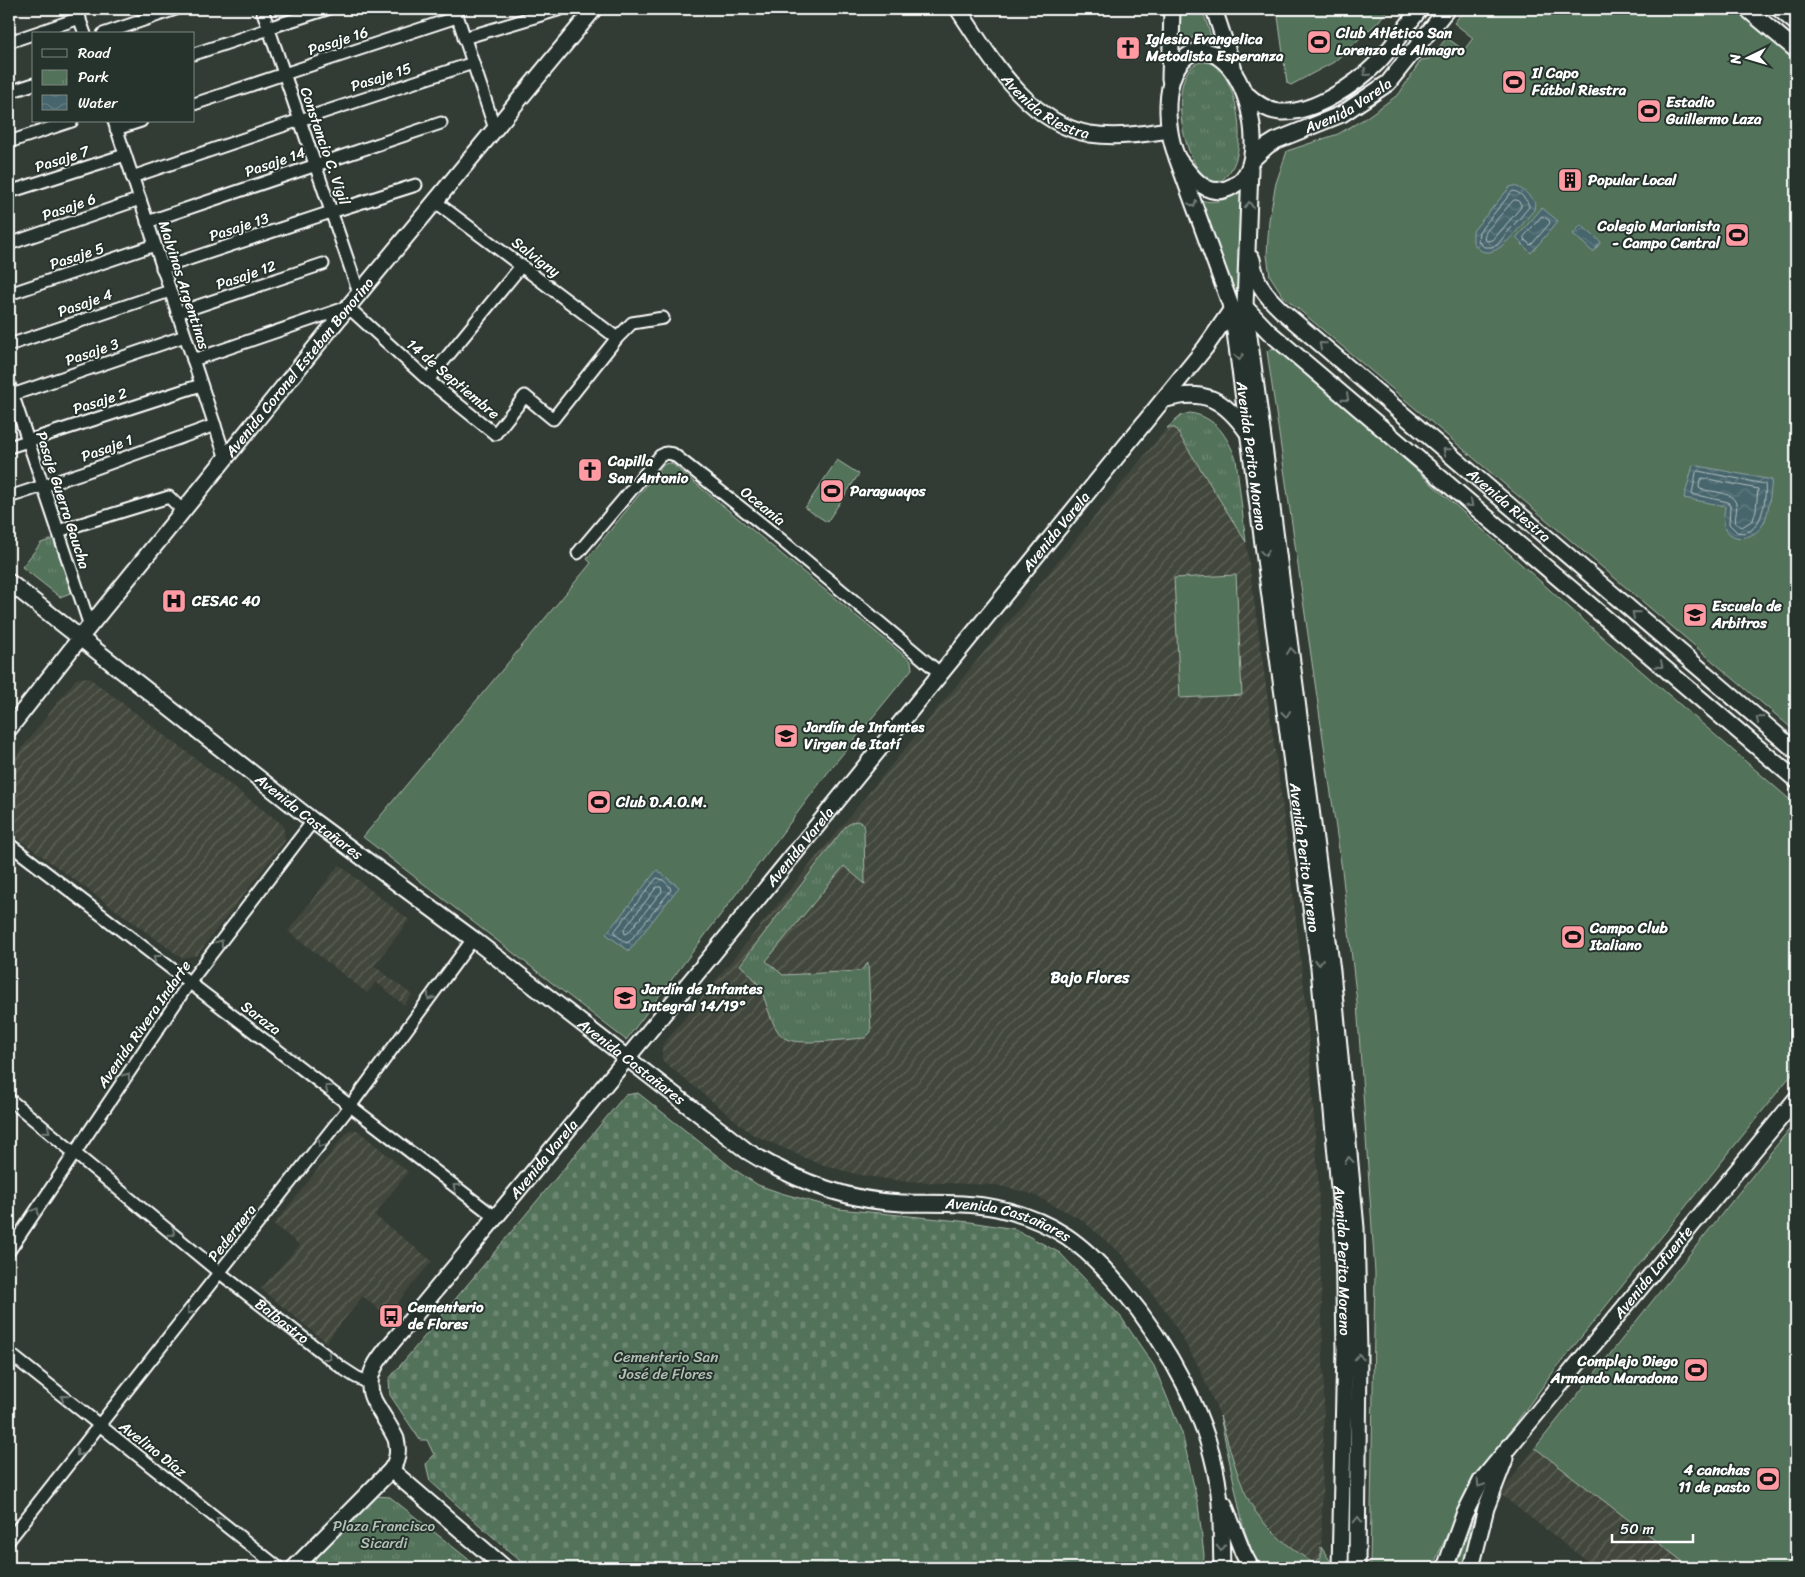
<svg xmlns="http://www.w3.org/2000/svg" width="1805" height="1577" viewBox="0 0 1805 1577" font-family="Sriracha,sans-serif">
	<defs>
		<pattern id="industrial-furrows" width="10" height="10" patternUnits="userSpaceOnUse" patternTransform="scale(1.25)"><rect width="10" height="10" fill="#43473c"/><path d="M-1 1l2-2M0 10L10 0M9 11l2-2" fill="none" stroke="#5f6359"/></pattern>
		<pattern id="cemetery-stones" width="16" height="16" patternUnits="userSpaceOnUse" patternTransform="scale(1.25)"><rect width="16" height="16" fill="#53725a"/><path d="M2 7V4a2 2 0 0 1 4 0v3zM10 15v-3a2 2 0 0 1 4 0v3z" fill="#6d8773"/></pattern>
		<pattern id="park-tufts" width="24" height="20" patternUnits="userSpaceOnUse" patternTransform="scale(1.25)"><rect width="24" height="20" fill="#53725a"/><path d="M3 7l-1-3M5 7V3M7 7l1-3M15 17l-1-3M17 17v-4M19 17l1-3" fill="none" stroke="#6d8773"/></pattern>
		<pattern id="water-waves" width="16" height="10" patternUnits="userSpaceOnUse" patternTransform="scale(1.25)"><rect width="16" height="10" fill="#46656c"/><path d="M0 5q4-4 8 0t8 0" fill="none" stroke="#627c82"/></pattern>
	</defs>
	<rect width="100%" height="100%" fill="#333c34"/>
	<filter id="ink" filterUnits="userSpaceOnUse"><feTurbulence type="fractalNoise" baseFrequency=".02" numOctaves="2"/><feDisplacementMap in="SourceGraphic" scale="10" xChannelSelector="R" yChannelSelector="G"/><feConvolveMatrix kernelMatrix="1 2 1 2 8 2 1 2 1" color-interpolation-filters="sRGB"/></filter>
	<g filter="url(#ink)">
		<path fill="url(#industrial-furrows)" d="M1167 428H1175L1246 542 1282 801 1307 1014 1318 1177 1324 1393 1321 1558 1313 1563 1282 1540 1266 1525 1254 1511 1238 1472 1220 1416 1199 1367 1167 1312 1121 1254 1081 1219 1032 1194 996 1185 901 1181 859 1175 817 1163 752 1134 662 1060V1046Z
			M88 677 283 825 285 841 197 955 182 958 9 832V765L76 679Z
			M339 865 409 920 374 966 412 995 404 1005 376 982 367 993 288 931Z
			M349 1130H357L408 1172 374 1215 432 1261 386 1316 363 1296 326 1342 261 1289 300 1245 274 1225Z
			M1535 1448 1691 1568H1596L1500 1494Z"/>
		<path fill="#53725a" stroke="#a9b8ac" d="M1181 9H1202L1211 36H1196L1179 44Z
			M1277 9H1388L1379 21 1334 62 1291 85 1287 83Z
			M1465 9H1733L1796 60V732L1283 296 1270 276 1267 255 1269 220 1276 183 1287 151 1338 134 1364 119 1399 94 1421 60 1429 59 1445 40 1444 36 1464 50 1473 38 1454 23Z
			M1243 189 1240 284 1236 294 1226 278 1196 199C1217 205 1225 200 1243 189Z
			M1278 346 1609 643 1796 805V1069L1554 1371 1470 1485 1432 1568H1370L1375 1273 1357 1003 1342 870 1267 351Z
			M837 460 859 474 827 522 805 508Z
			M671 463 911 661 912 669 832 767 626 1040 363 837 591 563 587 559 664 464Z
			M1236 575 1242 695 1180 698 1174 578Z
			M1796 1121V1568H1691L1535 1448Z
			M1220 1416C1229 1444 1239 1487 1255 1511 1269 1532 1292 1549 1313 1563L1321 1558V1547L1331 1562V1568H1263L1254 1556 1243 1526Z
			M1492 1482 1468 1568H1455L1480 1502Z"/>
		<path fill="url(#cemetery-stones)" stroke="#a9b8ac" d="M638 1093 735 1170 758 1185 781 1193 839 1209 970 1222 1015 1229 1060 1253 1121 1317 1154 1366 1182 1433 1198 1504 1204 1555 1203 1568H528L430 1481 426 1464 434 1455 427 1440H420L390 1395 389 1379 625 1095Z"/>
		<path fill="url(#park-tufts)" stroke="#a9b8ac" d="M1202 62C1207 62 1213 63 1217 66 1239 87 1249 155 1226 176 1223 179 1221 182 1217 182 1184 183 1162 67 1202 62Z
			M1190 413C1216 417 1227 436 1236 459L1246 542 1175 428H1167L1182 415Z
			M53 539 73 592 60 597 22 567 41 543Z
			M857 821 862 823 864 828 865 884 844 866 766 961 783 975 860 971 868 963 871 1032 865 1038C848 1039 803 1045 789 1040 772 1035 768 1004 760 988 755 979 748 972 740 965L845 827 852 822Z
			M375 1496 390 1497 477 1566 474 1568H306Z"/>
		<path fill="url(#water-waves)" stroke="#90a3a7" d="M1513 186C1522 187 1530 196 1535 203L1534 210C1521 224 1491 273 1473 242V231L1477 226 1510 187Z
			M1542 208 1558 221 1531 253 1516 238Z
			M1581 225 1601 242 1593 252 1573 234Z
			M1693 465 1772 480C1770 492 1769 517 1762 526 1753 539 1730 544 1724 525 1722 519 1725 512 1725 506L1684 498Z
			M657 870 679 887 629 951 606 934Z"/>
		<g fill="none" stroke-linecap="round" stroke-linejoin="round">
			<path stroke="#b5c1c4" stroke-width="1" d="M1513 191C1519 191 1529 201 1529 207L1497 245 1492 247H1484L1478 241 1479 232Z
				M1514 200H1517L1521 204V207L1493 240 1487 241 1484 238 1486 232Z
				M1542 216 1549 220 1550 223 1532 244 1530 245 1524 239V237Z
				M1698 471 1765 484C1767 499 1761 539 1737 532L1729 524 1730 506 1728 502 1692 494 1696 473Z
				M1703 478 1758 489 1756 510 1753 520 1742 527 1736 524C1734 517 1738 511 1736 504 1733 491 1710 492 1700 489L1699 487 1700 480Z
				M657 878C662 878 670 885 671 890L629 942 626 943 615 934V931Z
				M657 887H661L662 891 628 933 625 934 624 930Z"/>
			<defs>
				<g id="street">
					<path d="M76 9 85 34"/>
					<path d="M262 9 359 293"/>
					<path d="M455 9 495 129"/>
					<path d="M268 28 327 9"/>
					<path d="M103 34 176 9"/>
					<path d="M464 38 561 9"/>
					<path d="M9 42 80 18"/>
					<path d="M194 54 263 31"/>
					<path d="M284 74 457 17"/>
					<path d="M9 92 34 84"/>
					<path d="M194 104 278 76"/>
					<path d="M300 120 473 63"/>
					<path d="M114 121 226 459"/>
					<path d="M116 129 141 121"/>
					<path d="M9 142 72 121"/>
					<path d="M132 177 294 122"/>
					<path d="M9 192 125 155"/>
					<path d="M436 202 617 338"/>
					<path d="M331 212 416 185"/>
					<path d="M147 222 441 123"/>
					<path d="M9 244 140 199"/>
					<path d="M162 268 325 214"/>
					<path d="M9 294 155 245"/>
					<path d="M177 313 323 264"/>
					<path d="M9 345 170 291"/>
					<path d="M193 360 348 307 428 380 495 434 525 396 553 419 617 338 632 323 663 318"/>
					<path d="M428 380 522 265"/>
					<path d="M9 384 90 626"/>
					<path d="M9 396 185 336"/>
					<path d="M9 447 201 385"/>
					<path d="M9 497 85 472 215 425"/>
					<path d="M58 531 169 497 183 511"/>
					<path d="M578 553 660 456 666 453 673 454 773 533 941 674"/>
					<path d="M9 844 495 1217"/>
					<path id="s1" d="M9 1099 220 1273 342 1368 356 1377 369 1383"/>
					<path d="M9 1251 189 983 313 821"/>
					<path d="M9 1353 279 1568"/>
					<path d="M9 1540 351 1105 473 939"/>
				</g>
				<g id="secondary">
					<path id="s2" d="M958 9C990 57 1027 123 1090 134 1117 138 1143 134 1169 130"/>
					<path d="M1214 9 1234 70"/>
					<path d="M1747 9 1796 50"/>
					<path d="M1779 9 1796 23"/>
					<path d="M1200 50C1239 55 1254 112 1253 145 1252 162 1249 177 1233 186 1213 198 1198 185 1186 169 1183 165 1179 161 1177 157 1164 127 1160 60 1200 50Z"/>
					<path d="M1170 79 1172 9"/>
					<path d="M1244 92C1254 101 1266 111 1280 112 1313 114 1355 85 1377 63 1393 47 1406 26 1420 9"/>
					<path id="s3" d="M1177 158 1232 309 1319 968 1343 1232 1345 1349 1340 1568"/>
					<path id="s4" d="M1253 159 1267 146 1275 141 1342 114 1388 83 1447 9"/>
					<path d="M1250 168 1245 307 1261 423 1332 971 1356 1228 1359 1350 1357 1568"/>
					<path id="s5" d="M1252 259C1256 283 1263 293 1281 310L1796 751"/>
					<path d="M1245 307 1269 332 1796 780"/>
					<path d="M1163 400C1204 387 1225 400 1248 433"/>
					<path id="s6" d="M9 582 313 821 473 939 747 1151C794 1180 846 1201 902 1203 934 1204 965 1202 996 1208 1020 1213 1046 1223 1066 1236 1087 1250 1105 1269 1121 1288 1167 1343 1211 1420 1219 1493 1222 1517 1221 1543 1222 1568"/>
					<path id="s7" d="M9 729 80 638 348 307 594 9"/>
					<path d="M391 1470 505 1568"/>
					<path d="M1224 1504 1243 1553 1251 1568"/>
					<path id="s8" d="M294 1568 391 1470C398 1460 399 1451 396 1439 390 1426 381 1414 374 1401 359 1372 388 1349 405 1327L712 955 1205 348 1232 309"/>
					<path id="s9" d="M1445 1568 1464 1515 1481 1481 1796 1099"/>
					<path d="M1471 1568 1486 1508 1505 1459"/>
				</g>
			</defs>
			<use href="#street" stroke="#fff" stroke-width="15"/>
			<use href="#secondary" stroke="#fff" stroke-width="19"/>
			<use href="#street" stroke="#26332d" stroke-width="11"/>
			<use href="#secondary" stroke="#26332d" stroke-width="15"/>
		</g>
		<defs><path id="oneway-chevron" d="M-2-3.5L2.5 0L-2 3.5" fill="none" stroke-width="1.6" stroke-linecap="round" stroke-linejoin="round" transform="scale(1.25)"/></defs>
		<g stroke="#727a76">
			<use href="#oneway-chevron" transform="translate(1366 73) rotate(140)"/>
			<use href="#oneway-chevron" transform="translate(1193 204) rotate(69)"/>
			<use href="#oneway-chevron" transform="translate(1249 205) rotate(-88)"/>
			<use href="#oneway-chevron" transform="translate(1322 345) rotate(-139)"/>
			<use href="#oneway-chevron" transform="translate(1239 357) rotate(82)"/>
			<use href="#oneway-chevron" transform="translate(1346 398) rotate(41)"/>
			<use href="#oneway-chevron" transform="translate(1446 451) rotate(-140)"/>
			<use href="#oneway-chevron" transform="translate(1470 504) rotate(40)"/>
			<use href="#oneway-chevron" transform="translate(1265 553) rotate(83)"/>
			<use href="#oneway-chevron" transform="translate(1635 614) rotate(-139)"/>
			<use href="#oneway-chevron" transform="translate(1291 651) rotate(-97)"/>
			<use href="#oneway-chevron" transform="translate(1660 665) rotate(40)"/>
			<use href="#oneway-chevron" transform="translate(1286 714) rotate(83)"/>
			<use href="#oneway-chevron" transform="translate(1759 719) rotate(-140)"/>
			<use href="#oneway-chevron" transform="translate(220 943) rotate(-53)"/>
			<use href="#oneway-chevron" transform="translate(156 958) rotate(-142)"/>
			<use href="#oneway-chevron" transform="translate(1319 962) rotate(83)"/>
			<use href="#oneway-chevron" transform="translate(430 997) rotate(126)"/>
			<use href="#oneway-chevron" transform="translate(127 1076) rotate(-55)"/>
			<use href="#oneway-chevron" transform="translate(328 1088) rotate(-143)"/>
			<use href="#oneway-chevron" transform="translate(47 1130) rotate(39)"/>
			<use href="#oneway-chevron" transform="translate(321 1144) rotate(128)"/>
			<use href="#oneway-chevron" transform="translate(1349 1160) rotate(-95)"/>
			<use href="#oneway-chevron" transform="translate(456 1187) rotate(-142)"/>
			<use href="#oneway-chevron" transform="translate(36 1211) rotate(-57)"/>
			<use href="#oneway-chevron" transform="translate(172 1233) rotate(40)"/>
			<use href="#oneway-chevron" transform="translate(190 1311) rotate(128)"/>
			<use href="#oneway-chevron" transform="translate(328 1357) rotate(38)"/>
			<use href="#oneway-chevron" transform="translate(1359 1357) rotate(-90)"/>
			<use href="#oneway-chevron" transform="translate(64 1398) rotate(-141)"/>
			<use href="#oneway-chevron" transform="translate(79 1453) rotate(129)"/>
			<use href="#oneway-chevron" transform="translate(1480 1484) rotate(123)"/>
			<use href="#oneway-chevron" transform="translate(219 1520) rotate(-142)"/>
			<use href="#oneway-chevron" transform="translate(1358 1520) rotate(-89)"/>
			<use href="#oneway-chevron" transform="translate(1221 1548) rotate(88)"/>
		</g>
	</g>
	<defs>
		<symbol id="stadium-square" viewBox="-11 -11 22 22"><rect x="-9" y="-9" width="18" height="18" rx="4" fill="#ff9aa2" stroke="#26332d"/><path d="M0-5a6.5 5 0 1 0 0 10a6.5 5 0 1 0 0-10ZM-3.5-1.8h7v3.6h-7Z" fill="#111"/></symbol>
		<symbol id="church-square" viewBox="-11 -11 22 22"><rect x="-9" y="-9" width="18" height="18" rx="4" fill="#ff9aa2" stroke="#26332d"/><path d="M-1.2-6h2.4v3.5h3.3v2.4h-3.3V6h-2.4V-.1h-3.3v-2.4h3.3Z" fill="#111"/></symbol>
		<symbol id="building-square" viewBox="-11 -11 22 22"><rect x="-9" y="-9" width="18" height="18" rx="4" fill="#ff9aa2" stroke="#26332d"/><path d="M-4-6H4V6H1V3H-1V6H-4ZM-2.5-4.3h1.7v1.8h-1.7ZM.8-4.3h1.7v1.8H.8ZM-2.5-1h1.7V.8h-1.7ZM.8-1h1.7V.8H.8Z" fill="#111"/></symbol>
		<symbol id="hospital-square" viewBox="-11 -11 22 22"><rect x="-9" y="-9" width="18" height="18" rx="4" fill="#ff9aa2" stroke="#26332d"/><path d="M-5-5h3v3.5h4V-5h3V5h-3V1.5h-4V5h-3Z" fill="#111"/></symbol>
		<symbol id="school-square" viewBox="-11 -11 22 22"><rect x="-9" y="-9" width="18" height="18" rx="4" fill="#ff9aa2" stroke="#26332d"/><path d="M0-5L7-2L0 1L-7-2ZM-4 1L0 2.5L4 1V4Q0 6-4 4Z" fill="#111"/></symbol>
		<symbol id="bus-square" viewBox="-11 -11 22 22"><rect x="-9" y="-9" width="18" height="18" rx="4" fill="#ff9aa2" stroke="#26332d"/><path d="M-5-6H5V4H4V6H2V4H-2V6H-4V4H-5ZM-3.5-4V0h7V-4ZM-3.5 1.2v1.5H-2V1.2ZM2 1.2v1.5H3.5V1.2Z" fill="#111"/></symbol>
	</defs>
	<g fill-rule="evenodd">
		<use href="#stadium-square" x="1305" y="28" width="28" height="28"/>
		<use href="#church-square" x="1114" y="34" width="28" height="28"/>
		<use href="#stadium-square" x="1500" y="68" width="28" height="28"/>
		<use href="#stadium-square" x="1635" y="97" width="28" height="28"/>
		<use href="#building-square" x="1556" y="166" width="28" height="28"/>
		<use href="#stadium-square" x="1723" y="221" width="28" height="28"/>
		<use href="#church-square" x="576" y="456" width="28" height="28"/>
		<use href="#stadium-square" x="818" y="477" width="28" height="28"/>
		<use href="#hospital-square" x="160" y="587" width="28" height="28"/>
		<use href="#school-square" x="1681" y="601" width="28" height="28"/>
		<use href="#school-square" x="772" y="722" width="28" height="28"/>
		<use href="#stadium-square" x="585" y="788" width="28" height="28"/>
		<use href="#stadium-square" x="1559" y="923" width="28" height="28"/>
		<use href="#school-square" x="611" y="984" width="28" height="28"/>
		<use href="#bus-square" x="377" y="1302" width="28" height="28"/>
		<use href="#stadium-square" x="1682" y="1356" width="28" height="28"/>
		<use href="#stadium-square" x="1754" y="1465" width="28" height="28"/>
	</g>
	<g text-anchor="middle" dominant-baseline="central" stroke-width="4" stroke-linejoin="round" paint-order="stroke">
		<g font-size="15" font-weight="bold" fill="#fff" stroke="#26332d" text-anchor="start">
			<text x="1336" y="33">Club Atlético San<tspan x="1336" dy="17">Lorenzo de Almagro</tspan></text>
			<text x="1146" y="39">Iglesia Evangelica<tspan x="1146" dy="17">Metodista Esperanza</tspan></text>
			<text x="1532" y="73">Il Capo<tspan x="1532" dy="17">Fútbol Riestra</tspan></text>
			<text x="1666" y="102">Estadio<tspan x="1666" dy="17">Guillermo Laza</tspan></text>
			<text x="1588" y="180">Popular Local</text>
			<text x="1720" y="226" text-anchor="end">Colegio Marianista<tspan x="1720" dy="17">- Campo Central</tspan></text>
			<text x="608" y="461">Capilla<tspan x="608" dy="17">San Antonio</tspan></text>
			<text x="850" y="491">Paraguayos</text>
			<text x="192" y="601">CESAC 40</text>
			<text x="1712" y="606">Escuela de<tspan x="1712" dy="17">Arbitros</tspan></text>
			<text x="804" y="727">Jardín de Infantes<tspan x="804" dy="17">Virgen de Itatí</tspan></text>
			<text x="616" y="802">Club D.A.O.M.</text>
			<text x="1590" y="928">Campo Club<tspan x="1590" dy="17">Italiano</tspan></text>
			<text x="642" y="989">Jardín de Infantes<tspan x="642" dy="17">Integral 14/19°</tspan></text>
			<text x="408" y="1307">Cementerio<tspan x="408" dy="17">de Flores</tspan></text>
			<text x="1678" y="1361" text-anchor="end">Complejo Diego<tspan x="1678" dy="17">Armando Maradona</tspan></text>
			<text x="1750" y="1470" text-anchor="end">4 canchas<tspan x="1750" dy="17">11 de pasto</tspan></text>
		</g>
		<g font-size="15" fill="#fff" stroke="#26332d">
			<text transform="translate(338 41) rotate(-18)">Pasaje 16</text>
			<text transform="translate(381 77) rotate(-18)">Pasaje 15</text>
			<text stroke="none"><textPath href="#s2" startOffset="134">Avenida Riestra</textPath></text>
			<text stroke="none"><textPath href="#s4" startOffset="110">Avenida Varela</textPath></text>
			<text transform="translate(325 146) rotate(71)">Constancio C. Vigil</text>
			<text transform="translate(62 159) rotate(-18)">Pasaje 7</text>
			<text transform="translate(275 162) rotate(-19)">Pasaje 14</text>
			<text transform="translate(69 207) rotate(-19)">Pasaje 6</text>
			<text transform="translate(239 227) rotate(-18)">Pasaje 13</text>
			<text transform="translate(77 256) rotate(-18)">Pasaje 5</text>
			<text transform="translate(536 257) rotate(37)">Salvigny</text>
			<text transform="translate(246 275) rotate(-19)">Pasaje 12</text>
			<text transform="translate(184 285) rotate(72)">Malvinas Argentinas</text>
			<text transform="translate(85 303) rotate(-19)">Pasaje 4</text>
			<text transform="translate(92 352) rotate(-19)">Pasaje 3</text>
			<text stroke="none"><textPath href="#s7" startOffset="464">Avenida Coronel Esteban Bonorino</textPath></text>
			<text transform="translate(453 379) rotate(40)">14 de Septiembre</text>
			<text transform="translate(100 401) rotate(-18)">Pasaje 2</text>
			<text transform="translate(107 448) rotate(-20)">Pasaje 1</text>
			<text stroke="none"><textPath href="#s3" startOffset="309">Avenida Perito Moreno</textPath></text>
			<text transform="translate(63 500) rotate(72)">Pasaje Guerra Gaucha</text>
			<text stroke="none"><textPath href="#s5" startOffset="360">Avenida Riestra</textPath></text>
			<text transform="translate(763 506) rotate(39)">Oceanía</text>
			<text stroke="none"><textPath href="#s8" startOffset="1328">Avenida Varela</textPath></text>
			<text stroke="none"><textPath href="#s6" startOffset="381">Avenida Castañares</textPath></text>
			<text stroke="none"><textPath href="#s8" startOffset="922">Avenida Varela</textPath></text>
			<text stroke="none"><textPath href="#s3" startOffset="714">Avenida Perito Moreno</textPath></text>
			<text transform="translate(261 1018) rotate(37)">Saraza</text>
			<text transform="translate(144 1024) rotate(-55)">Avenida Rivera Indarte</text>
			<text stroke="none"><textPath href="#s6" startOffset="786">Avenida Castañares</textPath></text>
			<text stroke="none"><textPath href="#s8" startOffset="518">Avenida Varela</textPath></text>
			<text stroke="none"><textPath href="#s6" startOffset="1206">Avenida Castañares</textPath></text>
			<text transform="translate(232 1233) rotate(-52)">Pedernera</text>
			<text stroke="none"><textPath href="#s3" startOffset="1119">Avenida Perito Moreno</textPath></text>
			<text stroke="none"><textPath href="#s9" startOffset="365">Avenida Lafuente</textPath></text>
			<text stroke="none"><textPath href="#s1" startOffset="352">Balbastro</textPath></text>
			<text transform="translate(153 1449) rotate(38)">Avelino Díaz</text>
		</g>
		<g font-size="15" fill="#b2c0b5" stroke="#26332d">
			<text x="666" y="1357">Cementerio San<tspan x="666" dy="17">José de Flores</tspan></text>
			<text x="384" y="1526">Plaza Francisco<tspan x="384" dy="17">Sicardi</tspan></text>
		</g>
		<g font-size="16" font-weight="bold" fill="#fff" stroke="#26332d">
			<text x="1090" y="977">Bajo Flores</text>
		</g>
	</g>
	<rect width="1805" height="1577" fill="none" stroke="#26332d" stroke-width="30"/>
	<rect x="15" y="15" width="1775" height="1547" fill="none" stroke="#fff" stroke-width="2" filter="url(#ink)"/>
	<rect x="32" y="32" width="162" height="90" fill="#26332d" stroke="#7d8581"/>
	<rect x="42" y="49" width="25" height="8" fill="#26332d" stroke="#7d8581"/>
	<text x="78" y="58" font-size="15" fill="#ffffff">Road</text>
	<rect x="42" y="70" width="25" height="15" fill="url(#park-tufts)" stroke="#7d8581"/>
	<text x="78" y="82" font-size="15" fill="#ffffff">Park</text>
	<rect x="42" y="95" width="25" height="15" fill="url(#water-waves)" stroke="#7d8581"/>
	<text x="78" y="108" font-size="15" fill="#ffffff">Water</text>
	<g transform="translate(1748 58) rotate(265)" stroke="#26332d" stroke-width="4" paint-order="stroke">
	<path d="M0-4L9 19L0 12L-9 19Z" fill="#ffffff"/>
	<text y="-8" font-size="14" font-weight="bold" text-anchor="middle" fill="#ffffff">N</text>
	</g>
	<path d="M1612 1534v8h81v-8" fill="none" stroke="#ffffff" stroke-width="2.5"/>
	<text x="1620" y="1534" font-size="15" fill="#ffffff" stroke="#26332d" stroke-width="4" paint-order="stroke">50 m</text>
</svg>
